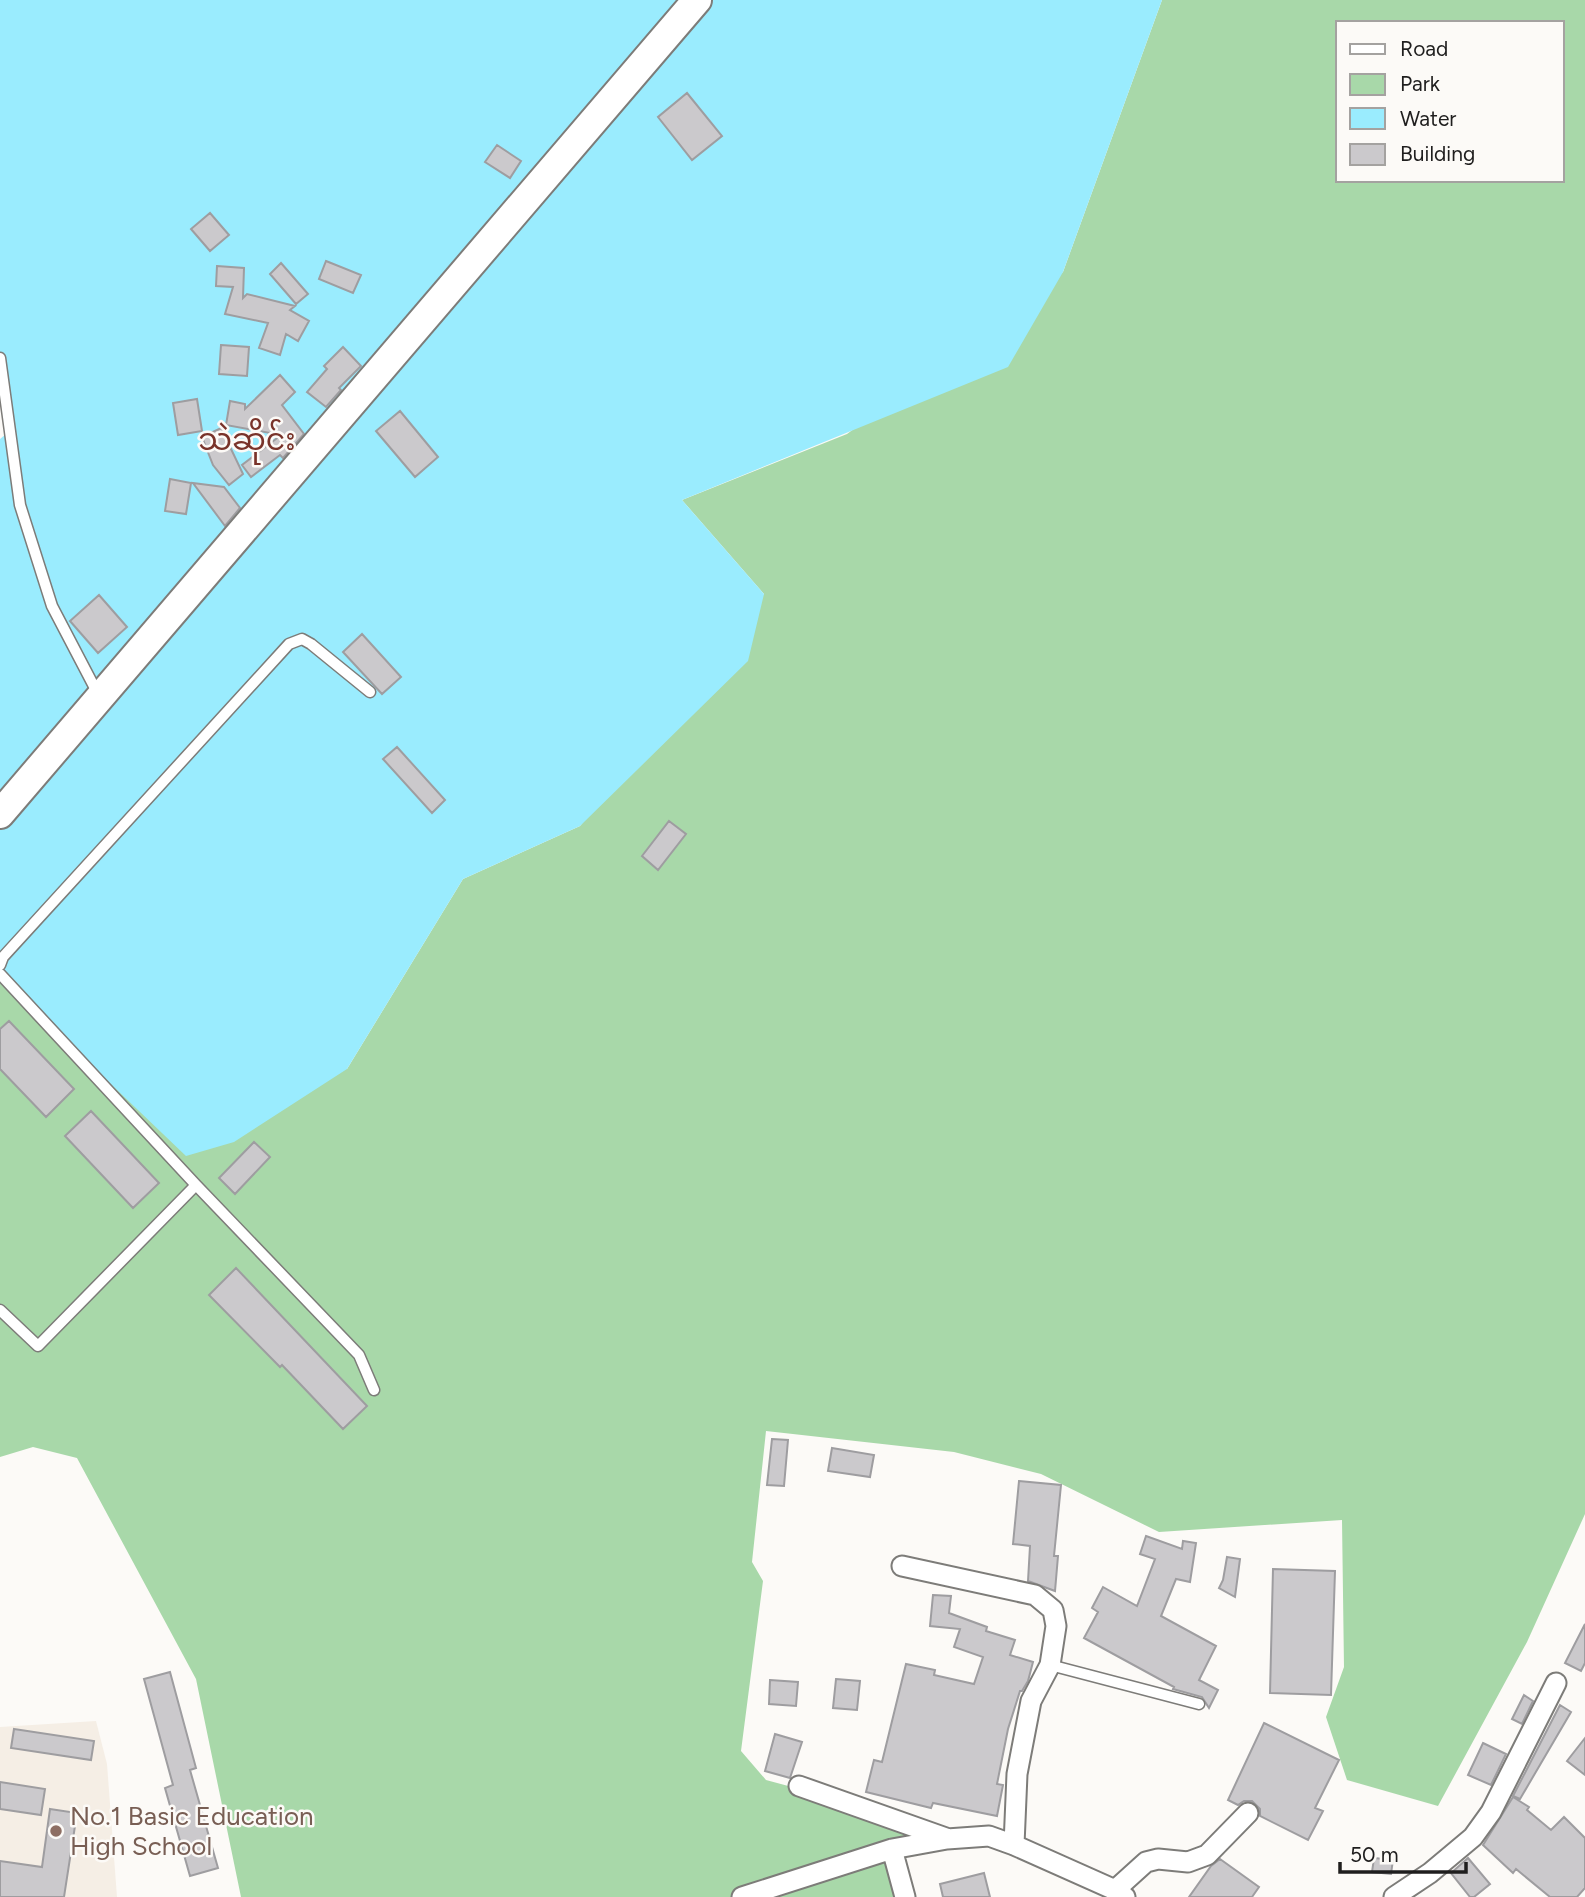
<svg xmlns="http://www.w3.org/2000/svg" width="1585" height="1897" viewBox="0 0 1585 1897" font-family="Figtree,'Noto Sans Myanmar',sans-serif">
	<rect width="100%" height="100%" fill="#fcfaf7"/>
	<path fill="#f5eee5" d="M96 1721 107 1764 117 1897H0V1727Z"/>
	<path fill="#a8d8a9" fill-rule="evenodd" d="M1162 0H1585V1514L1527 1642 1438 1806 1347 1780 1326 1717 1344 1667 1342 1520 1159 1532 1041 1474 954 1452 766 1431 752 1562 763 1581 741 1751 766 1780 911 1819 913 1836 897 1873 901 1897H241L196 1679 77 1458 33 1447 0 1457V978L347 1069 463 879 580 826 764 594 682 500 847 434 1063 272ZM1338 23H1562V180H1338Z"/>
	<path fill="#9aecfe" d="M0 0H1162L1063 272 1008 367 682 500 764 594 748 661 580 826 463 879 347 1069 234 1142 186 1156 0 978V439L6 434 0 374Z"/>
	<path fill="#cbc9cc" stroke="#9e9da0" stroke-width="2" d="M687 93 722 136 692 160 658 117Z
		M497 145 521 161 510 178 485 162Z
		M210 213 229 235 210 251 191 229Z
		M326 261 361 275 353 293 319 279Z
		M281 263 308 294 296 304 270 274Z
		M217 266 244 268 243 298 247 294 295 306 290 310 309 321 298 341 286 334 280 355 259 348 268 323 225 314 233 287 216 286Z
		M221 345 249 347 247 376 219 374Z
		M343 347 361 366 339 388 341 390 326 407 307 392 327 369 324 366Z
		M280 375 295 392 282 405 304 434 283 458 280 455 251 477 242 465 281 435 226 425 230 401 245 404V409Z
		M197 399 202 431 178 435 173 403Z
		M400 411 438 457 415 477 376 431Z
		M221 428 243 474 229 485 213 465 202 437Z
		M170 479 191 483 186 514 165 511Z
		M193 483 224 487 240 508 225 526Z
		M99 595 127 627 98 653 70 621Z
		M362 634 401 677 382 694 343 652Z
		M397 747 445 800 432 813 383 759Z
		M669 821 686 834 658 870 642 856Z
		M9 1021 74 1089 46 1117 0 1069V1029Z
		M91 1111 159 1183 133 1208 65 1136Z
		M254 1142 270 1157 235 1194 219 1178Z
		M236 1268 367 1406 343 1429 282 1365 280 1367 209 1295Z
		M772 1439 788 1440 784 1486 767 1485Z
		M832 1448 874 1455 870 1477 828 1471Z
		M1019 1481 1061 1485 1054 1556H1058L1055 1591 1028 1581 1030 1546 1013 1544Z
		M1146 1536 1182 1549 1183 1541 1196 1543 1190 1582 1176 1579 1161 1616 1216 1646 1199 1680 1218 1690 1209 1708 1202 1697 1173 1689 1174 1687 1084 1638 1098 1612 1092 1608 1103 1587 1137 1606 1155 1559 1140 1554Z
		M1227 1557 1240 1559 1235 1597 1219 1588 1223 1580Z
		M1273 1569 1335 1571 1331 1695 1270 1693Z
		M933 1595 951 1596 949 1613 987 1627 986 1631 1015 1640 1010 1655 1033 1662 1028 1681 1022 1691H1020L1008 1729 997 1784 1003 1785 997 1816 933 1803 931 1808 866 1792 874 1760 882 1762 906 1664 935 1670 934 1675 974 1684 983 1657 954 1647 960 1629 930 1626Z
		M1585 1624V1663L1581 1671 1565 1663Z
		M170 1672 196 1768 190 1770 218 1868 190 1876 165 1788 173 1785 144 1679Z
		M836 1679 860 1681 857 1710 833 1708Z
		M770 1680 798 1682 796 1706 769 1704Z
		M1524 1695 1533 1701 1522 1724 1512 1719Z
		M1560 1705 1571 1712 1520 1799 1513 1796Z
		M1264 1723 1339 1760 1315 1808 1323 1811 1308 1840 1260 1816V1809L1252 1801H1244L1238 1805 1228 1800Z
		M14 1729 94 1741 91 1760 11 1748Z
		M775 1734 802 1742 790 1778 765 1771Z
		M1585 1738V1775L1567 1761Z
		M1483 1743 1506 1754 1491 1785 1468 1775Z
		M0 1782 45 1789 41 1815 0 1809Z
		M1513 1797 1529 1807 1527 1810 1551 1830 1564 1817 1585 1838V1888L1577 1897H1550L1516 1869 1513 1873 1483 1845Z
		M50 1809 77 1813 64 1897H0V1861L42 1867Z
		M1374 1858 1393 1860 1391 1874 1372 1872Z
		M1468 1858 1490 1884 1474 1897H1470L1451 1873Z
		M1220 1859 1259 1887 1252 1897H1189L1211 1866Z
		M984 1873 990 1897H943L940 1884Z"/>
	<g fill="none" stroke-linecap="round" stroke-linejoin="round">
		<defs>
			<path id="lane" d="M0 358 20 505 52 606 98 694
				M0 965 3 957 289 644 302 639 311 644 370 692
				M0 974 196 1185 359 1355 374 1390
				M0 1310 38 1346 196 1185
				M1050 1665 1199 1704"/>
			<path id="street" d="M902 1566 1035 1595 1053 1610 1056 1626 1050 1665 1031 1701 1017 1774 1014 1845
				M799 1786 946 1838
				M892 1849 905 1897
				M1115 1890 1146 1862 1158 1859 1188 1862 1207 1855 1248 1813
				M742 1897 892 1849 947 1839 989 1836 1014 1845 1115 1890 1125 1897
				M1394 1897 1430 1873 1473 1837 1491 1812 1556 1683"/>
			<path id="secondary" d="M0 814 697 0"/>
		</defs>
		<use href="#lane" stroke="#7d7c79" stroke-width="13"/>
		<use href="#street" stroke="#7d7c79" stroke-width="23"/>
		<use href="#secondary" stroke="#7d7c79" stroke-width="32"/>
		<use href="#lane" stroke="#fff" stroke-width="10"/>
		<use href="#street" stroke="#fff" stroke-width="19"/>
		<use href="#secondary" stroke="#fff" stroke-width="28"/>
	</g>
	<circle fill="#8d6e63" stroke="#fcfaf7" stroke-width="2.5" cx="56" cy="1831" r="7"/>
	<g text-anchor="middle" dominant-baseline="central" stroke-width="5" stroke-linejoin="round" paint-order="stroke">
		<g font-size="26" fill="#785e54" stroke="#fcfaf7" text-anchor="start">
			<text x="70" y="1816">No.1 Basic Education<tspan x="70" dy="30">High School</tspan></text>
		</g>
		<g font-size="30" fill="#79332a" stroke="#fcfaf7">
			<text x="247" y="439">သဲဆိုင်း</text>
		</g>
	</g>
	<rect x="1336" y="21" width="228" height="161" fill="#fcfaf7" stroke="#a4a2a0" stroke-width="2"/>
	<rect x="1350" y="44" width="35" height="10" fill="#ffffff" stroke="#a4a2a0" stroke-width="2"/>
	<text x="1400" y="56" font-size="21" fill="#1f1e1e">Road</text>
	<rect x="1350" y="74" width="35" height="21" fill="#a8d8a9" stroke="#a4a2a0" stroke-width="2"/>
	<text x="1400" y="91" font-size="21" fill="#1f1e1e">Park</text>
	<rect x="1350" y="108" width="35" height="21" fill="#9aecfe" stroke="#a4a2a0" stroke-width="2"/>
	<text x="1400" y="126" font-size="21" fill="#1f1e1e">Water</text>
	<rect x="1350" y="144" width="35" height="21" fill="#cbc9cc" stroke="#a4a2a0" stroke-width="2"/>
	<text x="1400" y="161" font-size="21" fill="#1f1e1e">Building</text>
	<path d="M1340 1862v10h126v-10" fill="none" stroke="#1f1e1e" stroke-width="3.5"/>
	<text x="1350" y="1862" font-size="21" fill="#1f1e1e" stroke="#fcfaf7" stroke-width="5" paint-order="stroke">50 m</text>
</svg>
